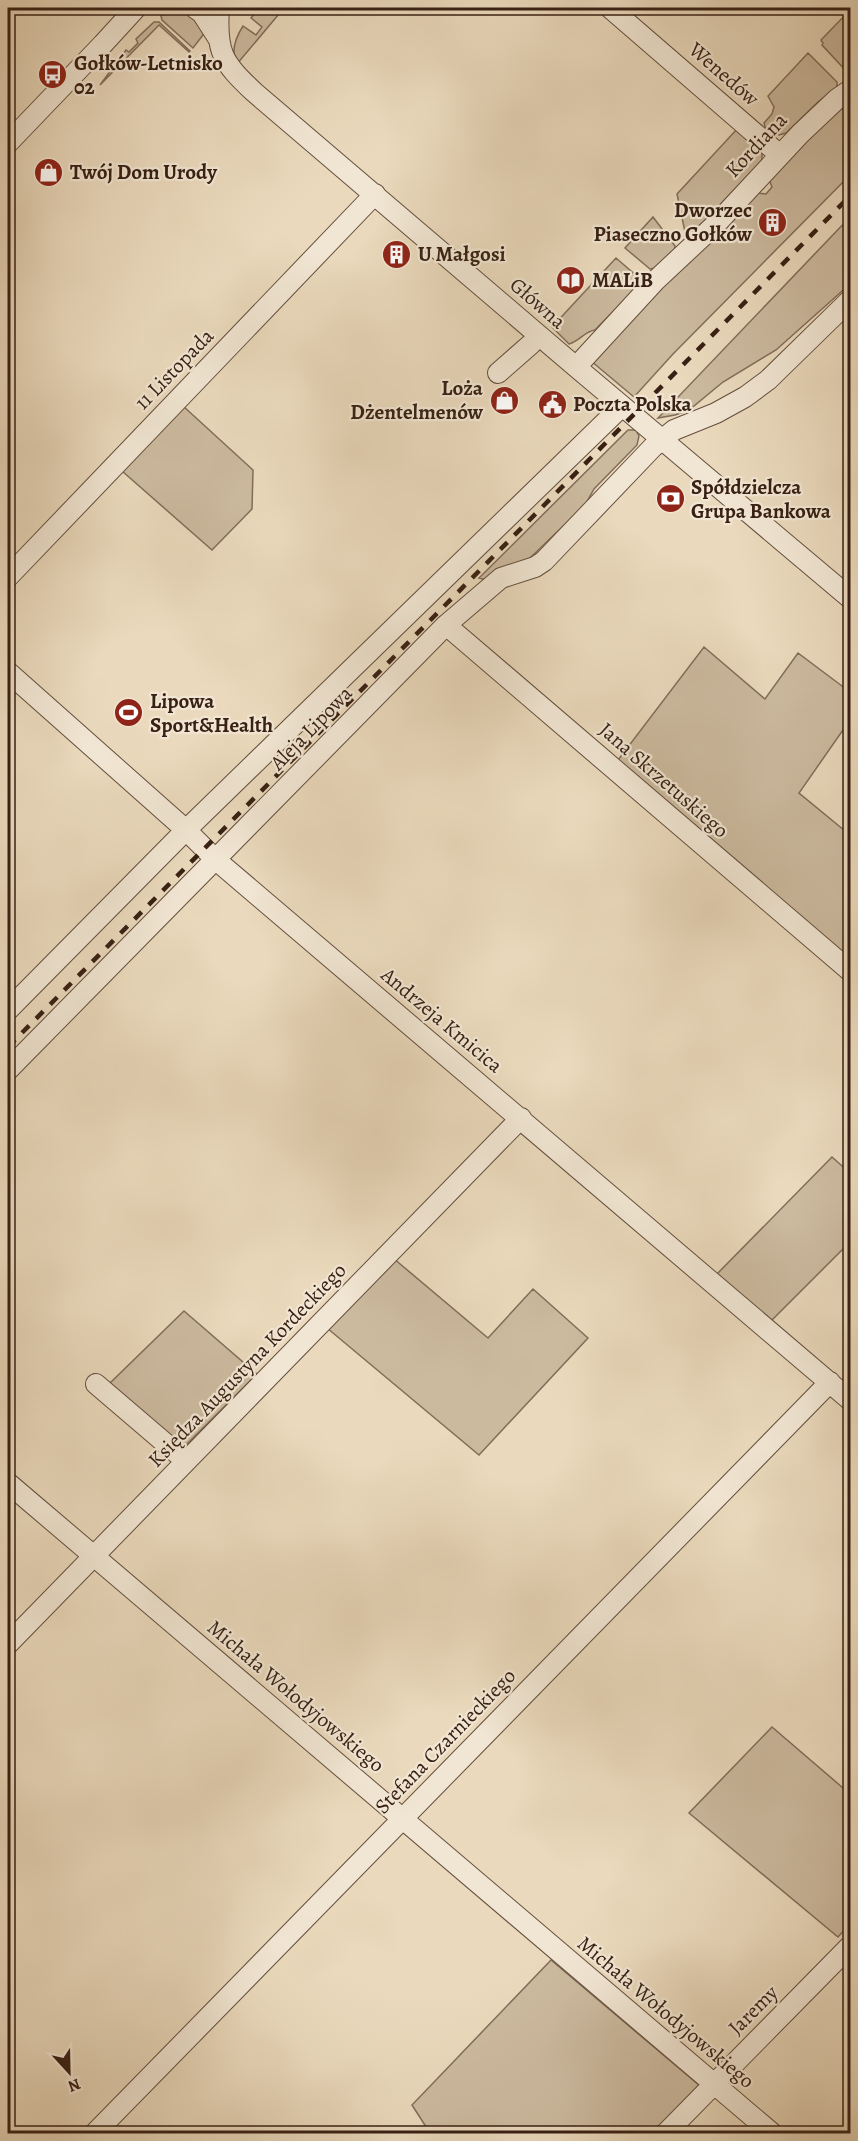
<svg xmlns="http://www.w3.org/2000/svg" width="858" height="2141" viewBox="0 0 858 2141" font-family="Alegreya,serif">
	<rect width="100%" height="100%" fill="#ead9bc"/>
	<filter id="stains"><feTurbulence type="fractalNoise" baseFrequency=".00333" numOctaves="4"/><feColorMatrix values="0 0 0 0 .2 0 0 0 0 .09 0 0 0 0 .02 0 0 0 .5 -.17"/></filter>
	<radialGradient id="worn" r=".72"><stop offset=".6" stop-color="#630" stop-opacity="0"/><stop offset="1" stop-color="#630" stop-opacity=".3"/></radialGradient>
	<path fill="#ccba9f" stroke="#826d5a" stroke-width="1.5" d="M180 8H186L206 31 193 48 162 20 161 16 171 9 179 10Z
		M259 8H265L264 10 270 13 274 8H284L237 64C230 51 236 37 243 26L256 35 262 27 251 18Z
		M850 10V75L822 45 823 43 821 40Z
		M154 22H159L190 51 189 52 159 25 100 85 126 50 129 52 138 43 136 39Z
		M808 53 837 82V87L818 102 786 133 779 135 773 133 765 127 764 123 772 114 774 107 768 96Z
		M850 103V175L673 354 634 397 591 361 638 310 757 193 766 194 772 187 769 179C795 153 819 122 850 103Z
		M738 128 762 152V161L691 235 685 232 677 194Z
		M653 217 675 246 674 252 656 268 650 269 625 248Z
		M850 217V284L776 350 723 382 689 410 675 415 658 418Z
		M616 258 639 278 640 284 595 330C585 331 580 341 569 344L552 327Z
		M183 406 253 470 252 509 212 550 122 471Z
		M628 430H636L639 436 637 445 594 489 585 505 529 559 487 580 479 578Z
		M704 647 765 699 798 653 850 692V720L799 793 850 835V962L615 764Z
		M832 1157 850 1173V1242L771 1321 717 1274Z
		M393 1258 488 1338 533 1289 588 1338 479 1455 327 1328Z
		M184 1311 257 1374 183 1448 108 1385Z
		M772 1727 850 1794V1924L838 1937 689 1813Z
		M551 1960 700 2086 653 2133H430L412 2105Z"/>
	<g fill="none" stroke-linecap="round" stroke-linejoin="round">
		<defs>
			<path id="minor" d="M195 8 202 13 218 38
				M219 8C216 52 222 62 254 92L576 367 850 598
				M610 8 780 155
				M8 143 103 44 136 8
				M576 367 655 281 718 222 800 134 837 99 850 90
				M498 373 531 344
				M8 577 375 194
				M446 625 850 971
				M8 672 186 830 216 860 850 1400
				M8 1010 186 830 622 406
				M8 1070 446 625 501 578 535 567 544 561 653 447 674 430 716 413 745 397 768 380 850 300
				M96 1384 186 1461
				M8 1483 773 2134
				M8 1644 521 1118
				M94 2134 830 1382
				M665 2134 850 1946"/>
		</defs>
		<use href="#minor" stroke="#644e3e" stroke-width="22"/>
		<use href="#minor" stroke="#f1e6d3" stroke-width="20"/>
		<path stroke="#382014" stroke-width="4.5" stroke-dasharray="10 10" stroke-linecap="butt" d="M8 1047 850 196"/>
	</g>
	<defs>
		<symbol id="bus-disc" viewBox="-11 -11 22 22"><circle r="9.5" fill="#8f2418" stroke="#f1e6d3"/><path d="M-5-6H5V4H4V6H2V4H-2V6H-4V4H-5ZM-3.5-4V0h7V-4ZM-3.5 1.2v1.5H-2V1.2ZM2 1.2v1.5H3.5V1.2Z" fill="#fff"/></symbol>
		<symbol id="shop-disc" viewBox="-11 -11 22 22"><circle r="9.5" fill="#8f2418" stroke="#f1e6d3"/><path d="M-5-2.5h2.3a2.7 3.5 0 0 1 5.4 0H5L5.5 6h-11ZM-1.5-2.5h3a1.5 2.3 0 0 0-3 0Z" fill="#fff"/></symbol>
		<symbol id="building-disc" viewBox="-11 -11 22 22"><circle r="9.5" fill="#8f2418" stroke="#f1e6d3"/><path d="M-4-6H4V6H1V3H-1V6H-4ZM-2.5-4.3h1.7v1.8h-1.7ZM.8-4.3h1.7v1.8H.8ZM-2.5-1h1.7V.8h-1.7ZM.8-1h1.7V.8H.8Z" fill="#fff"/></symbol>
		<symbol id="library-disc" viewBox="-11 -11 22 22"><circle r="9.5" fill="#8f2418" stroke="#f1e6d3"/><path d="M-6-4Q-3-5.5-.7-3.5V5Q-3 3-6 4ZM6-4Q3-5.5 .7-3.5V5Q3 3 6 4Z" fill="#fff"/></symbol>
		<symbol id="civic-disc" viewBox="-11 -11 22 22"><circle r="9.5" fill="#8f2418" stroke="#f1e6d3"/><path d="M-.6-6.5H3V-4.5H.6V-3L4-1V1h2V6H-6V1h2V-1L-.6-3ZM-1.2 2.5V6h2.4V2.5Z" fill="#fff"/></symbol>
		<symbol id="bank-disc" viewBox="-11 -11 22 22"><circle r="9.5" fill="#8f2418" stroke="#f1e6d3"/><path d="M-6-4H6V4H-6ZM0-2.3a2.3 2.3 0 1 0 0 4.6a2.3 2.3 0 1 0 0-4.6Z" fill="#fff"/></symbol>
		<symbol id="stadium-disc" viewBox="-11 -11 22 22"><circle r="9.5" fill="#8f2418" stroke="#f1e6d3"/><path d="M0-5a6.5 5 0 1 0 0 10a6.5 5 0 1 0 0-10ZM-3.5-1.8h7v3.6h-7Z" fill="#fff"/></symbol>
	</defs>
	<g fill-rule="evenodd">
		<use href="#bus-disc" x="36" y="58" width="33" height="33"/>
		<use href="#shop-disc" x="32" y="156" width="33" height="33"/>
		<use href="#building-disc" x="756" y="206" width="33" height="33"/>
		<use href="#building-disc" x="380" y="238" width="33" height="33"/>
		<use href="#library-disc" x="554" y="264" width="33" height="33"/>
		<use href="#shop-disc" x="488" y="384" width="33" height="33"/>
		<use href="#civic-disc" x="536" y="388" width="33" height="33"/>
		<use href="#bank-disc" x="654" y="482" width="33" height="33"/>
		<use href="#stadium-disc" x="112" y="696" width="33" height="33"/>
	</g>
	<g text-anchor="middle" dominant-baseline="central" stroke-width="4.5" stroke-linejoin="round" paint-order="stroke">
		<g font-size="21" font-weight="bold" fill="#382014" stroke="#f1e6d3" text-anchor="start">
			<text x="74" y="63">Gołków-Letnisko<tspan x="74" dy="24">02</tspan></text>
			<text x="70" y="172">Twój Dom Urody</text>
			<text x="752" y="210" text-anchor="end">Dworzec<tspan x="752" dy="24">Piaseczno Gołków</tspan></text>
			<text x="418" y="254">U Małgosi</text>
			<text x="592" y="280">MALiB</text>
			<text x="483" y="388" text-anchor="end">Loża<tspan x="483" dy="24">Dżentelmenów</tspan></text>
			<text x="573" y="404">Poczta Polska</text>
			<text x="691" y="487">Spółdzielcza<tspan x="691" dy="24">Grupa Bankowa</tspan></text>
			<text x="150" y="701">Lipowa<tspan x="150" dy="24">Sport&amp;Health</tspan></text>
		</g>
		<g font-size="21" fill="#382014" stroke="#f1e6d3">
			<text transform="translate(724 74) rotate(41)">Wenedów</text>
			<text transform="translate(756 145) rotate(-47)">Kordiana</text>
			<text transform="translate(538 303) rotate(41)">Główna</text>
			<text transform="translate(174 369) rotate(-46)">11 Listopada</text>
			<text transform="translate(311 728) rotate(-46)">Aleja Lipowa</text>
			<text transform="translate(664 780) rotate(41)">Jana Skrzetuskiego</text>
			<text transform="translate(442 1020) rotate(40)">Andrzeja Kmicica</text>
			<text transform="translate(247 1365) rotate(-46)">Księdza Augustyna Kordeckiego</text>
			<text transform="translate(296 1696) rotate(40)">Michała Wołodyjowskiego</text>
			<text transform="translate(445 1741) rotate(-46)">Stefana Czarnieckiego</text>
			<text transform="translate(753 2010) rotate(-45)">Jaremy</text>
			<text transform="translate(666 2012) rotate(40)">Michała Wołodyjowskiego</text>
		</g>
	</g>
	<rect width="858" height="2141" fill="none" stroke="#ead9bc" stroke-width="30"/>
	<rect x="9" y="9" width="840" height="2123" fill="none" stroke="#382014" stroke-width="3"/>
	<rect x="15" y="15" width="828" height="2111" fill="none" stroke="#382014" stroke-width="1.5"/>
	<g transform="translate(69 2072) rotate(158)" stroke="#f1e6d3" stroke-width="4.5" paint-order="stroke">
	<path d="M0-4.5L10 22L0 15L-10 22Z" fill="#382014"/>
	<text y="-9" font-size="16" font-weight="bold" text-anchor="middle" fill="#382014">N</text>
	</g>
	<rect width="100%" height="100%" filter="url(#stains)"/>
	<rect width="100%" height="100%" fill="url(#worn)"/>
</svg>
